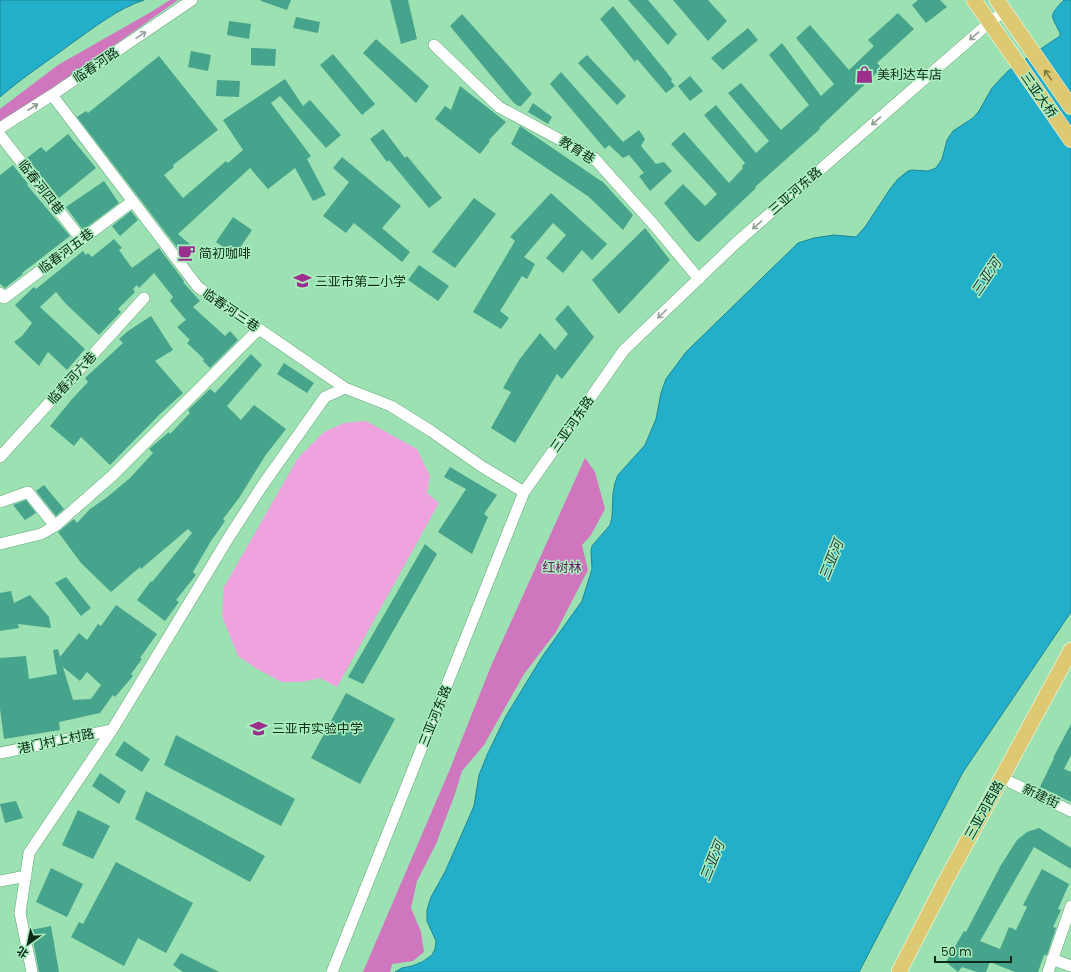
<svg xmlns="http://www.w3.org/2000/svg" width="1071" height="972" viewBox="0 0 1071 972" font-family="Poppins,'Noto Sans SC',sans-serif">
	<rect width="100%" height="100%" fill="#9ce1b2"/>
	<path fill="#eea3df" d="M366 421 417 449 430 476 427 493 439 503 337 687 320 678 302 682H282L257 669 238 656 222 616 224 587 298 458 324 432 344 423Z"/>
	<path fill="#d076bf" d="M170 0H178L0 126V109L58 65 151 12Z
		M585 458 595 472 605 509 591 535 582 545 588 570 556 632 524 674 484 745 462 771 455 794 436 844 417 881 411 908 421 932 424 952 413 961 392 964 390 972H363L450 769 491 666Z"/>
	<path fill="#23afc9" stroke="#1d8794" d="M0 0H144C117 9 95 27 72 43 48 61 23 77 0 97Z
		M1064 0H1071V612L963 772 859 972H395L402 968 412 966 422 962 432 955 435 949 436 941 427 921V910L431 897 445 872 474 806 479 775 488 753 506 716 542 657 582 601 592 569 591 551 592 546 610 525 612 517 613 493 615 483 618 475 645 445 656 419 661 393 666 379 686 352 798 243 814 238 834 235 856 237 865 227 890 189 898 179 908 171 912 170 928 171 936 168 942 159 947 140 953 131 973 118 979 111 992 88 1008 71 1060 36V33C1051 14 1048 17 1064 0Z"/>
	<path fill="#47a48c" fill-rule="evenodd" d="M261 0H291L287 10 261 1Z
		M390 0H408L417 39 401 44Z
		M628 0H648L677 34 668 45Z
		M673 0H708L727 21 708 41Z
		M918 0H940L947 7 926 23 912 5Z
		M613 6 672 79 671 81 675 86 666 93 637 59 635 62 600 19Z
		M898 13 914 29 877 63 882 68 819 128 820 129 755 187 756 188 699 242 695 240 664 203 683 184 705 206 717 194 671 144 684 132 729 183 743 168 742 166 745 163 704 115 716 105 756 153 769 141 728 93 741 83 781 130 809 105 769 55 782 43 821 96 834 84 796 38 810 25 849 70 874 46 868 40Z
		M462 14 512 70 532 94 521 106H518L513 102 450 26Z
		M296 17 320 22 318 33 293 28Z
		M229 21 251 24 249 39 227 35Z
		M748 28 758 40 723 70 711 58Z
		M376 39 429 86 416 103 363 53Z
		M251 48 276 49 275 66 251 65Z
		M191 51 211 55 208 71 188 67Z
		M333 54 375 104 362 115 320 65Z
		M587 55 626 96 617 105 578 63Z
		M159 56 218 130 173 165 174 167 164 175 183 198 226 161 228 163 243 150 223 120 285 79 303 106 310 100 341 135 326 148 280 96 271 103 311 156 307 159 326 195 313 201 295 168 268 189 250 168 178 234 193 247 185 257 182 254 77 117 86 111 88 113Z
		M561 72 623 142 639 130 645 139 641 146 656 164 664 162 672 171 650 191 639 176 644 173 629 155 623 158 609 145 605 149 550 84Z
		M690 76 703 91 690 101 678 86Z
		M217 80 240 81 239 97 216 96Z
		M460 86 506 122 489 140 490 141 480 154 435 119 445 106 451 110Z
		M533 103 552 117 548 124 528 112Z
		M520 126 601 181H602L633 215 623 230 589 197 511 144Z
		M383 129 405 158 407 156 442 198 429 208 389 160 387 162 370 139Z
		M68 134 96 168 59 198 27 158 41 147 46 152Z
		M342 157 401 206 382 228 410 252 402 262 354 223 346 233 323 216 349 182 333 168Z
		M13 165 28 184 27 185 70 236 22 273 23 274 5 288 0 284V175Z
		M104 181 119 203 83 230 66 207Z
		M551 193 607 244 592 260 582 250 563 273 546 258 566 235 553 223 524 257 535 264 527 279 522 276 500 311 509 318 501 329 473 312 515 241 510 237Z
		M474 198 496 214 455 268 432 252Z
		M131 211 138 220 120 236 112 226Z
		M233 217 252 230 235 255 216 242Z
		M645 228 670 260 619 314 592 280Z
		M114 239 122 248 119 250 132 268 159 248 184 281 183 282 200 301 193 307 225 336 230 331 238 340 210 368 203 361 204 359 187 343 190 340 177 327 186 320 170 301 173 297 154 273 139 288 137 285 133 289 135 292 118 309 121 312 99 335 66 304 56 292 40 307 85 349 67 370 48 352 39 366 14 342 22 336 32 323 15 305 34 287 36 289 83 251 86 255 88 253 92 257Z
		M419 265 449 286 438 301 408 280Z
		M568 305 594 337 562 379 557 374 515 443 491 428 511 392 503 388 519 360 540 333 555 350 568 334 555 319Z
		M151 316 173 350 155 361 183 393 160 414 110 465 81 437 74 446 50 426 72 399 88 382 85 378 123 343 119 339 128 331Z
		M251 354 262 365 227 406 241 420 254 405 286 429 265 456 239 498 223 519 225 521 211 541 193 572 196 575 176 600 179 602 165 621 137 600 151 581 152 582 192 533 188 529 141 569 140 567 111 592 81 563 58 532 74 519 77 523 90 509 106 498 130 478 153 453 149 449 169 432 170 434 190 413 188 410 210 389 215 393Z
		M284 363 314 383 307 393 277 374Z
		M450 467 497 495 484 514 488 517 472 554 438 532 466 489 444 477Z
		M44 485 64 509 56 516 36 491Z
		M26 500 36 513 25 520 13 505Z
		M425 544 437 554 363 684 348 677Z
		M66 577 91 608 81 616 55 583Z
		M11 591 14 603 30 595 49 617 51 628 18 624 19 628 0 631V593Z
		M116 605 157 634 140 658 142 659 131 674 133 676 115 697 113 695 100 713 59 722 60 730 4 739 0 709V658L26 656 29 679 57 674 53 650 58 649 60 657 79 633 87 640 98 624 101 626ZM63 667 80 681 87 672 101 685 91 699 73 700Z
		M346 693 395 719 360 784 311 758Z
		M1071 724V755L1064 769 1071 772V802L1040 787 1054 758H1053Z
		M176 735 295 799 281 826 164 765Z
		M124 741 150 759 142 772 115 755Z
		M100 773 126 791 119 804 92 786Z
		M146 791 265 856 250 882 135 819Z
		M16 801 23 818 5 823 0 804Z
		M78 810 110 826 93 859 62 845Z
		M1039 828 1071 848V869L1034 847 980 941 1000 949 1009 927 1016 930 1027 907 1023 905 1042 869 1069 884 1058 909 1061 910 1053 927 1056 928 1047 955H1044L1038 972H1015L990 962 986 972H977L962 967 958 972 946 962 964 931 966 932 1001 865 1017 840 1027 832Z
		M116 862 193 903 166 953 138 938 124 966 71 937 79 922 83 924Z
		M51 868 83 884 67 917 36 902Z
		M51 926 59 972H39L31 930Z
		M181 953 219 972H183L173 965Z"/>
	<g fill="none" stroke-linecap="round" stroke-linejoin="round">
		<defs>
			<path id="minor" d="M434 45 499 107 594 158 654 225 699 279
				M0 128 52 95 192 0
				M0 135 81 239
				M0 293 4 298 133 201
				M345 388 391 406 431 431 481 466 524 492
				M0 457 144 298
				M0 502 28 492 55 526 112 476 259 329
				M0 544 41 534 55 526
				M0 753 112 730
				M1010 782 1071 811
				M0 881 26 876
				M1052 959 1071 966
				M32 972 20 913 29 853 112 730 229 537 262 486 325 397 345 388 198 287 52 95
				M332 972 524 492 624 350 737 242 989 23 1004 11
				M1048 972 1071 906"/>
			<path id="major" d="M974 0 1071 140
				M997 0 1071 107
				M899 972 944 884 1071 650"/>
		</defs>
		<use href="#minor" stroke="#65a87c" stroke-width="12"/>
		<use href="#major" stroke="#fff" stroke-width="16"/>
		<use href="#minor" stroke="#fff" stroke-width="11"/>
		<use href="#major" stroke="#ddc972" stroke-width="15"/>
	</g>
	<defs><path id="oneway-shaft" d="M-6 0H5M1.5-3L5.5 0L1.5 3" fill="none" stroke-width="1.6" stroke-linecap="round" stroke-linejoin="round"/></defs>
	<g stroke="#939f97">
		<use href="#oneway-shaft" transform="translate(141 35) rotate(-34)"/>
		<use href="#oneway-shaft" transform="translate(974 36) rotate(139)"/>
		<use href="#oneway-shaft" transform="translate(33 107) rotate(-33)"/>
		<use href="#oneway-shaft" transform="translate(876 121) rotate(139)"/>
		<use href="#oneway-shaft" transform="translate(757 225) rotate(139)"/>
		<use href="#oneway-shaft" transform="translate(662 314) rotate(136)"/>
	</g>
	<use stroke="#767a45" href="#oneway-shaft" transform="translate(1048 75) rotate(-125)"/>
	<defs>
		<symbol id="shop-bare" viewBox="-9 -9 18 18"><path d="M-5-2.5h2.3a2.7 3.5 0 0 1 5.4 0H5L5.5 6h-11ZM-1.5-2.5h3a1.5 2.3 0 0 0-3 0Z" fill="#9c2e8d" stroke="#a9eebe" stroke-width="2.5" paint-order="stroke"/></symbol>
		<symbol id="cafe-bare" viewBox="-9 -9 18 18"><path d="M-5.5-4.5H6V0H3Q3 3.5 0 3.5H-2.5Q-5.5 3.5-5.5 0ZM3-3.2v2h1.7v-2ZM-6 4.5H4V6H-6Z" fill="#9c2e8d" stroke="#a9eebe" stroke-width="2.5" paint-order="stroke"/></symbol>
		<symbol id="school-bare" viewBox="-9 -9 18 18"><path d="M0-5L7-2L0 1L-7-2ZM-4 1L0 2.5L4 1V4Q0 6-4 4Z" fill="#9c2e8d" stroke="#a9eebe" stroke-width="2.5" paint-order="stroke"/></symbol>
	</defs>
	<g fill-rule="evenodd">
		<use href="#shop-bare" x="852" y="62" width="25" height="25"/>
		<use href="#cafe-bare" x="174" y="240" width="25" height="25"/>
		<use href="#school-bare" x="290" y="268" width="25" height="25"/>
		<use href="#school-bare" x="246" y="716" width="25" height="25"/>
	</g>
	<g text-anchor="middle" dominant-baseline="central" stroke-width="3" stroke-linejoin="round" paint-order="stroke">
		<g font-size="13" fill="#0e2a18" stroke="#a9eebe">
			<text transform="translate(96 65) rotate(-34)">临春河路</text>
			<text transform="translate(1039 95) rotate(55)">三亚大桥</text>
			<text transform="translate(577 150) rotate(32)">教育巷</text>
			<text transform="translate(41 187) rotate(52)">临春河四巷</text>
			<text transform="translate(795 191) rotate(-41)">三亚河东路</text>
			<text transform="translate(66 251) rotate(-37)">临春河五巷</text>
			<text transform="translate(231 310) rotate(34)">临春河三巷</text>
			<text transform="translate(72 378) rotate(-48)">临春河六巷</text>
			<text transform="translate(572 424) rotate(-55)">三亚河东路</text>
			<text transform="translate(435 716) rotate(-68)">三亚河东路</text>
			<text transform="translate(56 741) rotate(-12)">港门村上村路</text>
			<text transform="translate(1041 796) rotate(25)">新建街</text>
			<text transform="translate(984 810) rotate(-61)">三亚河西路</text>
		</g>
		<g font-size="13" fill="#0e2a18" stroke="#a9eebe" text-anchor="start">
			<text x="877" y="74">美利达车店</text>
			<text x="199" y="253">简初咖啡</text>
			<text x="315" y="281">三亚市第二小学</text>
			<text x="272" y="728">三亚市实验中学</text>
		</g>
		<g font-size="13" fill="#68175d" stroke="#a9eebe">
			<text x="562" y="567">红树林</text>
		</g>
		<g font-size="14" font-style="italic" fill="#264248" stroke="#a9eebe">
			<text transform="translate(986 277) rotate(-56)">三亚河</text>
			<text transform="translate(831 560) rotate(-68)">三亚河</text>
			<text transform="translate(712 861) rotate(-68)">三亚河</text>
		</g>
	</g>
	<g transform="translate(28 944) rotate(213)" stroke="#a9eebe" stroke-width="3" paint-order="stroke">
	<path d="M0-3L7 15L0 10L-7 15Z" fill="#0e2a18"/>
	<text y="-6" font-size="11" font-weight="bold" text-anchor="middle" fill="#0e2a18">北</text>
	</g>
	<path d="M935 956v6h76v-6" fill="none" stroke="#0e2a18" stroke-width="2"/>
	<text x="941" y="956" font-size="12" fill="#0e2a18" stroke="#a9eebe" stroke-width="3" paint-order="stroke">50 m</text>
</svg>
